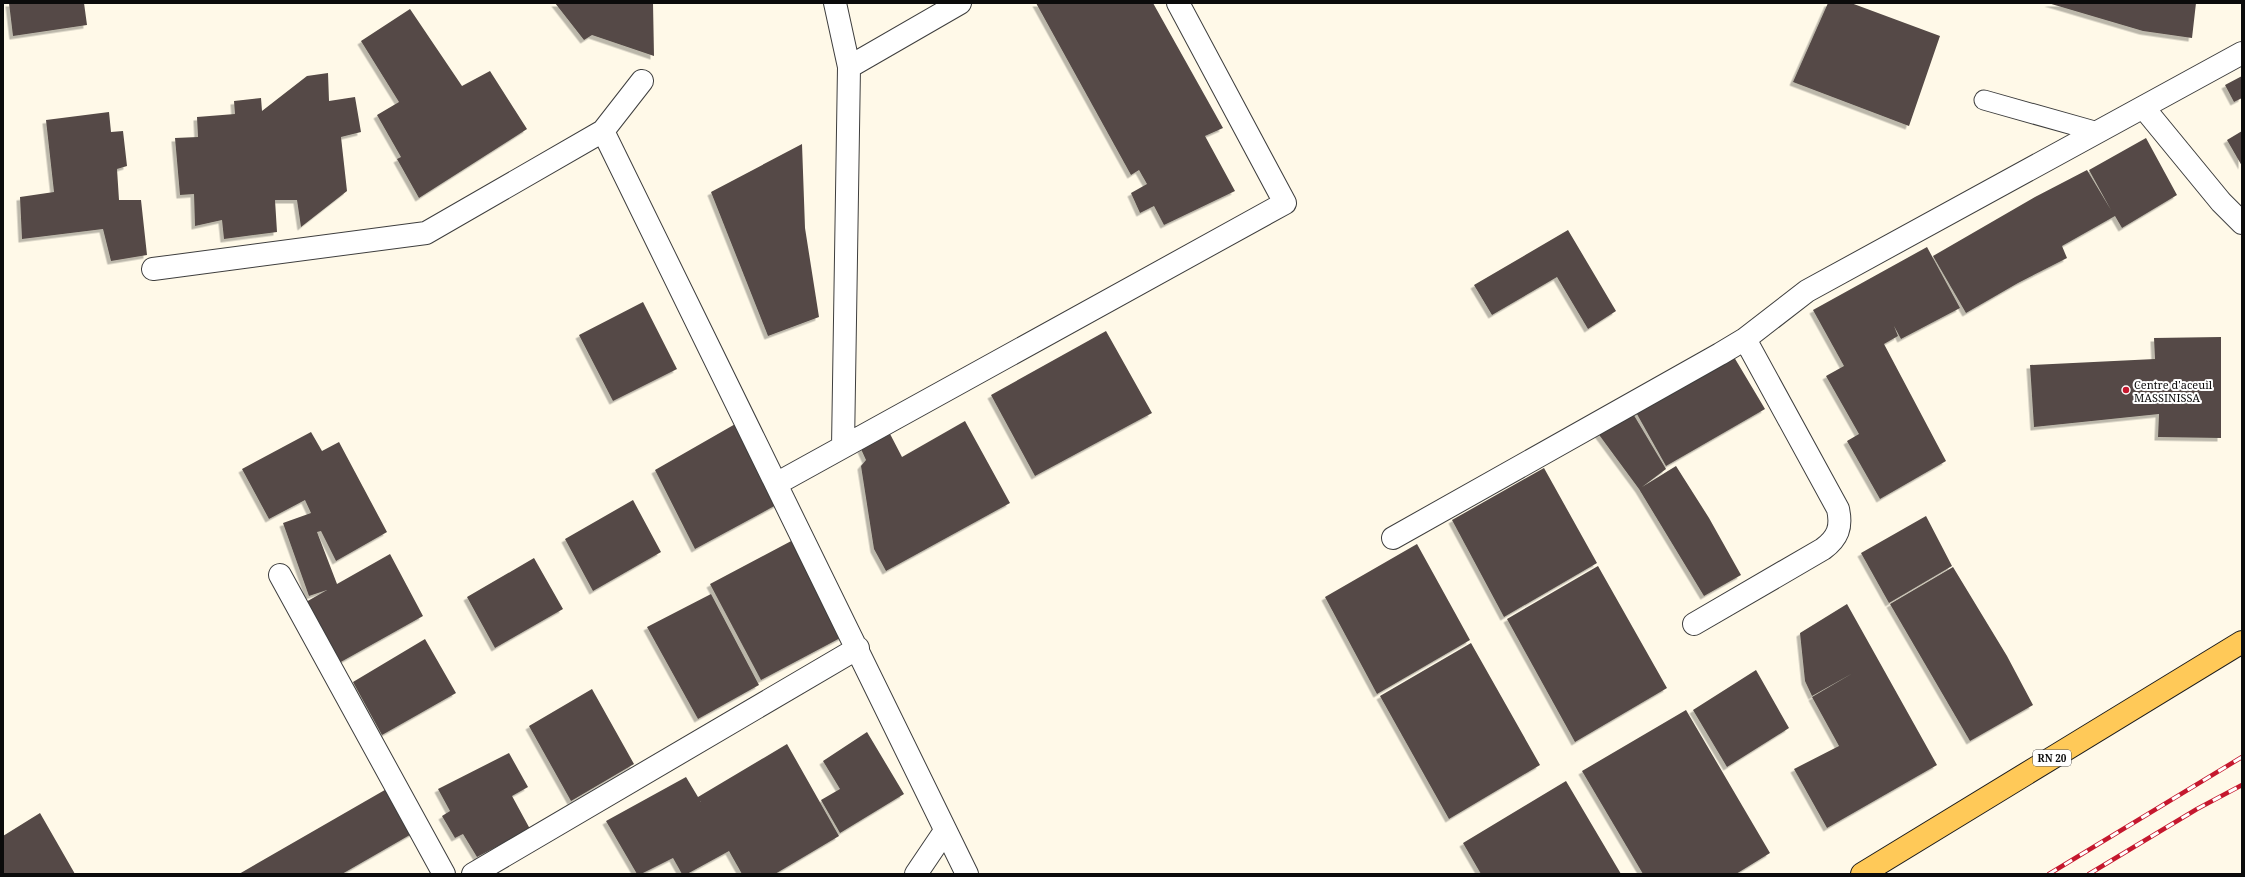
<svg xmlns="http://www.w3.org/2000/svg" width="2245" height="877" viewBox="0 0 2245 877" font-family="'Noto Serif',serif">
	<defs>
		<filter id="shadow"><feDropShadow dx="-3.5" dy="3.5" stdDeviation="0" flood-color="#0004"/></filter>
	</defs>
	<rect width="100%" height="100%" fill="#fff9e8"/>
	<path fill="#544a46" filter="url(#shadow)" d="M9 3H84L87 25 13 36Z
		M555 3H653L654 56 592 35 584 40Z
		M1036 3H1153L1223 128 1205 136 1235 191 1164 225 1154 206 1140 213 1131 193 1147 184 1139 170 1131 175Z
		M1828 3H1851L1940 36 1909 126 1793 82Z
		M2048 3H2196L2192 38 2143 31Z
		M410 9 462 86 490 71 527 129 419 198 397 159 401 157 377 115 399 102 361 41Z
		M328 73 329 101 355 97 361 132 341 137 347 191 301 227 297 200H275L277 232 224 239 222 220 195 226 194 194 180 195 175 138 198 137 197 117 235 114 234 101 261 98 262 111 307 76Z
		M2242 76V98L2234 102 2225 85Z
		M109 112 111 132 123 131 127 166 117 169 119 200H141L147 255 111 261 103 229 22 239 20 197 54 192 46 120Z
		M2242 131V166L2227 140Z
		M2146 138 2177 195 2122 228 2115 216 2062 246 2067 258 2018 283 1966 313 1933 256 2035 197 2087 170 2111 210 2089 170Z
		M802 144 805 228 819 317 768 336 711 192Z
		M1568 230 1616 311 1588 329 1557 277 1492 315 1474 285Z
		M1927 247 1960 308 1901 339 1894 326 1898 336 1884 344 1946 461 1880 499 1847 441 1859 434 1826 376 1844 366 1813 310Z
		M643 302 677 369 613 401 579 335Z
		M1106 331 1152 413 1035 476 991 395Z
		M2221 337V438L2158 437 2159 414 2034 427 2030 365 2155 359 2154 338Z
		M1731 352 1765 409 1666 466 1633 407Z
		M1632 412 1666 469 1642 487 1676 466 1709 518 1741 575 1704 596 1639 489 1597 432Z
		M965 421 1010 503 886 571 874 549 861 466 866 460 861 449 889 432 902 457Z
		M737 423 778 504 695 549 655 470Z
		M311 432 322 451 339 442 387 532 336 561 321 531 317 532 337 584 390 554 423 616 339 663 306 602 327 590 309 596 283 523 311 513 305 500 269 519 242 469Z
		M1544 468 1597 563 1504 617 1452 520Z
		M633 500 661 552 593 591 565 539Z
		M1926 516 1952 566 1889 603 1861 553Z
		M795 539 844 636 761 680 710 584Z
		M1417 544 1470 640 1377 694 1325 597Z
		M534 558 563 609 495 648 467 597Z
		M1598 566 1667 688 1575 742 1507 619Z
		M1953 567 2007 656 2033 705 1970 741 1890 604Z
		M711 594 759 685 698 719 647 627Z
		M1847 604 1937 765 1827 828 1794 769 1839 746 1812 697 1853 673 1812 696 1805 681 1800 633Z
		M425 639 456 693 382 735 353 682Z
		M1471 643 1540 765 1449 819 1380 696Z
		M1756 670 1789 728 1727 767 1693 710Z
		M592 689 634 764 571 801 529 726Z
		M1686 710 1770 853 1736 874H1643L1582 771Z
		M867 732 904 794 840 833 821 800 840 789 823 761Z
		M787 744 839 836 775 874H742L729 851 687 874H682L673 858 641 874H637L606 821 686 777 704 807 698 797Z
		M509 753 528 787 512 796 530 829 477 857 463 834 455 838 442 816 450 811 438 789Z
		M1566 781 1621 874H1481L1463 843Z
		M390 787 415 832 342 874H239Z
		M40 813 75 874H3V836Z"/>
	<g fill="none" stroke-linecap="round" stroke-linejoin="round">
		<defs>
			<path id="lane" d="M1984 100 2098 132"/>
			<path id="street" d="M835 3 849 67 843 447
				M849 67 960 3
				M2143 107 2221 202 2242 223
				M603 131 967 874
				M153 269 426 233 603 131 642 81
				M776 484 1285 203 1178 3
				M1393 538 1720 354 1745 339 1807 291 2242 53
				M280 575 444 874
				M1694 624 1823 549C1838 538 1842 527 1838 509L1745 339
				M473 874 858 648
				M916 874 945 831"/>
			<path id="primary" d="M1862 874 2242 642"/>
		</defs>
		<use href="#lane" stroke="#3e3e3e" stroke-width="21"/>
		<use href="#street" stroke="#3e3e3e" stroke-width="24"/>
		<use href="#primary" stroke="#1c1c1c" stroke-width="24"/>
		<use href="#lane" stroke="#fff" stroke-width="19"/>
		<use href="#street" stroke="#fff" stroke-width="22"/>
		<use href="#primary" stroke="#ffc958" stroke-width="22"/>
		<defs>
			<path id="rail" d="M2049 874 2242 757
				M2089 874 2197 809 2242 785"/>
		</defs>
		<use href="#rail" stroke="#c5182e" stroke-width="4.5"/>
		<use href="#rail" stroke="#fff" stroke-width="3" stroke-dasharray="9" stroke-linecap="butt"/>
	</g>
	<circle fill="#c5182e" stroke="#fff" stroke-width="1.5" cx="2126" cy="390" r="4"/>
	<g text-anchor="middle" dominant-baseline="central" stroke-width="4" stroke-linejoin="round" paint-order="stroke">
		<rect fill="#fff" stroke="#545454" stroke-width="1" x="2033" y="750" width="38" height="16" rx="3"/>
		<g font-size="10" font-weight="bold" fill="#0b0b0b">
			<text x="2052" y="758">RN 20</text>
		</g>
		<g font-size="11" fill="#0b0b0b" stroke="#fff" text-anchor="start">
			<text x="2134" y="384">Centre d'aceuil<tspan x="2134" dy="13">MASSINISSA</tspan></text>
		</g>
	</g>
	<rect width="2245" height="877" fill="none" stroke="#0b0b0b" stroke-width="8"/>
</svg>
